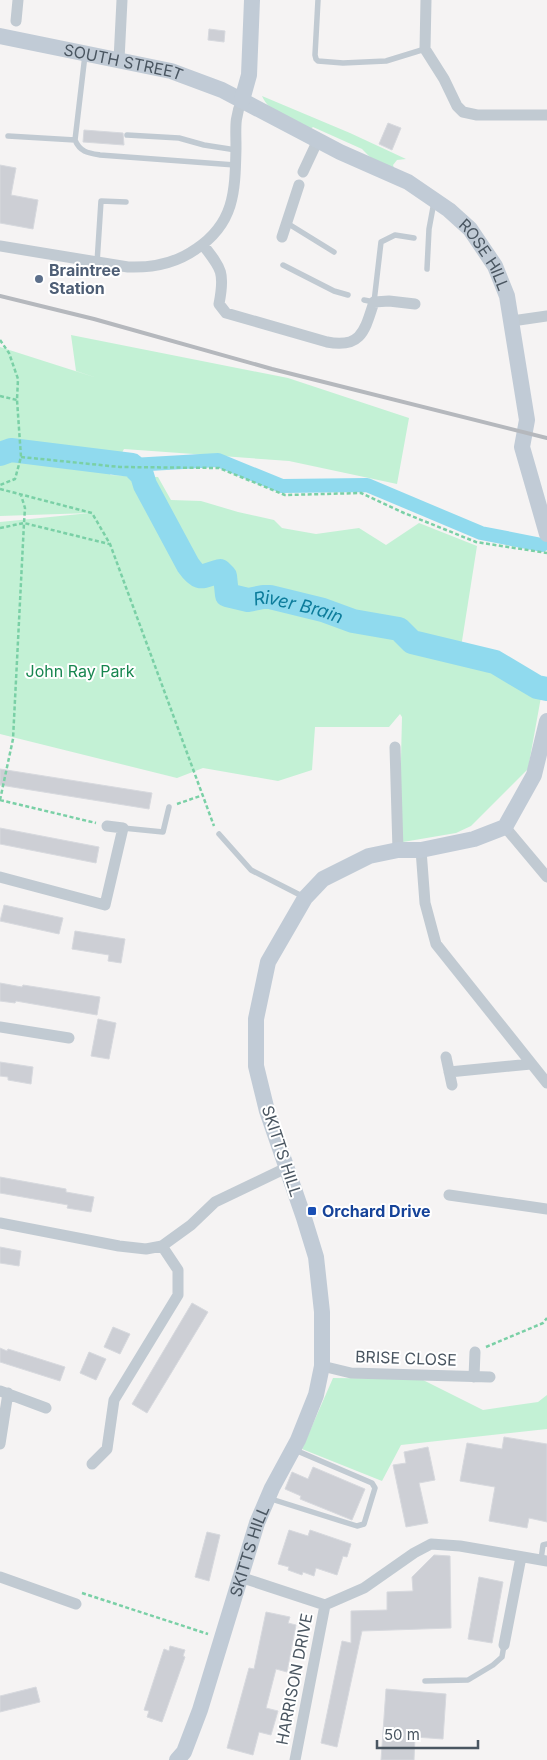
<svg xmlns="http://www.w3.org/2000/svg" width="547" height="1760" viewBox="0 0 547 1760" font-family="Inter,sans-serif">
	<rect width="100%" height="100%" fill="#f5f3f3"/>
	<path fill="#c3f1d5" d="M262 96 350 133 406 159 397 160 393 165 394 168 372 159 362 149 313 127 309 130C293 122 269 113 262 96Z
		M71 335 288 378 409 418 397 484 289 461 124 449 110 475 158 477 171 500 201 501 238 512 274 520 282 528 316 534 359 528 386 545 419 523 477 546 459 660 472 663 541 697 528 769 471 826 456 833 403 842 400 801 402 717 400 714 389 727H315L312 770 278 781 203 768 177 778 0 734V522L90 513 0 516V347L97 378 76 371Z
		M333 1378 421 1379 483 1410 538 1402 547 1395V1429L401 1445 382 1481 302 1449Z"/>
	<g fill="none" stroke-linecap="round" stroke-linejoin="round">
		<path stroke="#90daee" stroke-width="14" d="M132 465 218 460 282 486 367 485 481 533 542 545"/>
		<path stroke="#90daee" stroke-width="24" id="s1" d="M0 454 11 450 132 465 142 475 145 485 188 565C200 582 202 576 220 571L225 576 227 595 248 600 263 597H270L323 610 353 621 399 629 412 642 495 662 537 687 547 689"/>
	</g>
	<path fill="#cdcfd5" stroke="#d7d9de" d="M209 29 225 31 224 42 208 40Z
		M388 123 401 128 392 150 379 144Z
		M84 130 123 133 124 145 83 142Z
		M0 165 16 168 11 195 38 200 33 229 0 223Z
		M0 769 152 793 149 809 0 785Z
		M0 828 99 847 96 863 0 844Z
		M4 905 63 918 59 934 0 921Z
		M75 931 125 939 121 963 108 961 109 955 72 949Z
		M0 983 22 987 23 985 100 997 97 1015 16 1001 15 1003 0 1001Z
		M98 1019 116 1023 109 1059 91 1056Z
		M0 1062 33 1067 31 1084 8 1080V1077L0 1076Z
		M0 1177 66 1189V1192L94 1197 91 1212 67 1208 68 1205 0 1193Z
		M0 1247 21 1251 19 1266 0 1263Z
		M192 1303 208 1312 147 1413 132 1404Z
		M113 1327 130 1334 120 1354 104 1347Z
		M0 1348 7 1351 8 1349 65 1367 60 1381 0 1362Z
		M89 1352 106 1359 96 1380 80 1373Z
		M504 1437 547 1444V1522L529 1518 527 1528 489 1521 495 1487 460 1481 467 1443 502 1449Z
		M428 1447 435 1480 419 1483 428 1523 406 1527 393 1465 406 1463 404 1452Z
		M313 1467 365 1489 352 1520 300 1499 301 1496 285 1489 292 1472 308 1479Z
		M289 1530 308 1536 310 1530 351 1544 347 1557 343 1556 337 1575 316 1568 314 1576 303 1572 302 1575 288 1570 289 1567 278 1564Z
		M207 1532 220 1535 209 1581 195 1577Z
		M434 1555 450 1556 451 1628 362 1631 337 1747 321 1743 342 1641 351 1643V1611L387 1610V1592L413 1591 412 1577Z
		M479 1577 503 1582 492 1643 468 1639Z
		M266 1612 290 1617 288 1623 296 1625 287 1672 276 1669 266 1708 278 1711 271 1735 259 1732 253 1755 227 1748 249 1668 254 1669Z
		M170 1646 185 1650 183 1656 185 1657 162 1722 147 1717 149 1711 144 1710 164 1649 169 1651Z
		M36 1687 40 1702 0 1712V1696Z
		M386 1689 446 1694 443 1739 415 1737 414 1760H381Z"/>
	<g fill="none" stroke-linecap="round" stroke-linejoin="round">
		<path stroke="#7ad0a6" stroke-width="2.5" stroke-dasharray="4 2.5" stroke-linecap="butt" d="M0 340 9 353 18 379 17 400 21 457 15 479 0 485
			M0 396 17 400
			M21 457 120 467 219 468 285 495 361 493 404 513 476 542 547 553
			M0 489 92 513 110 544 214 826
			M0 528 24 523 109 544
			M0 800 13 739 24 523 25 508 21 495
			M0 800 96 823
			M177 804 203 795
			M486 1347 543 1323 547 1318
			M82 1593 208 1634"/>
		<path stroke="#c1cad2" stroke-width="5.5" d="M318 0 315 55 316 59 318 61 343 63 386 61 425 49
			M85 55 75 140C80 152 88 153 100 155L235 165
			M127 135 179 138 204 145 236 150
			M8 136 75 140
			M287 223 334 252
			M97 263 101 201 126 202
			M283 265 334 291 348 295
			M427 269 429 229 434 202
			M364 300 374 302 381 242 395 235 414 238
			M123 828 163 832 169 807
			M219 834 251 870 304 897
			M268 1498 357 1526 364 1524 375 1488 372 1483 295 1450
			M541 1560 543 1545 547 1544
			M425 1681 468 1680 493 1665 502 1657 504 1645"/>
		<path stroke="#c1cad2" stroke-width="11" d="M426 0 425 49 444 79 457 106 463 112 477 115H547
			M16 21 18 0
			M119 60 122 0
			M303 172 318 140
			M282 237 299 185
			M203 245C222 269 225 273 219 304L226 313 327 342C362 349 365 329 374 302L389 301 415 304
			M0 246 128 267C153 268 175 264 196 249 235 223 235 191 236 148 236 129 234 118 242 100
			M512 321 547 316
			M395 747 398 850
			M505 827 547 877
			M421 850 425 903 436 944 547 1083
			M0 877 105 905 123 828 107 826
			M0 1027 69 1038
			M446 1057 452 1085
			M449 1072 531 1064
			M449 1195 547 1209
			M0 1223 119 1246 146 1249 162 1246 191 1225 215 1202 286 1168
			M322 1366 351 1373 490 1377
			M474 1377 475 1352
			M0 1391 46 1408
			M0 1444 8 1393
			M92 1464 107 1449 114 1400 178 1295V1270L162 1246
			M0 1577 76 1604
			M240 1577 325 1605 364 1588 414 1553 431 1544 460 1546 547 1561
			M504 1645 521 1557
			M295 1760 325 1605"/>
		<g stroke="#c1cbd6" stroke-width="16">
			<path id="s2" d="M0 36 171 71 222 90 340 152 408 182 449 210 470 229 495 266 507 296 527 420 522 447 547 534"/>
			<path d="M242 100 249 75 252 0"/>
			<path id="s3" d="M177 1760 184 1752 200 1710 257 1523 272 1488 298 1440 316 1395 322 1366V1312L316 1257 304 1218 267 1111 256 1066V1019L268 962 305 898 323 879 369 856 398 850H421L474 839 505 827 534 775 547 721"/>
		</g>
		<path stroke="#b5b8bd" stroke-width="4" d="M0 296 94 319 272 369 547 438"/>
	</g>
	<circle fill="#5c6f8a" stroke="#fff" stroke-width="2" cx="39" cy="279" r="5"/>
	<rect fill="#1a4fb4" stroke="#fff" stroke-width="2" x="307" y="1206" width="10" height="10" rx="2.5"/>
	<g text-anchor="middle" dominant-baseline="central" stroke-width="4" stroke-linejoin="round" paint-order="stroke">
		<g font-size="16" fill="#4a5661" stroke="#fff">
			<text stroke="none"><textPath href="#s2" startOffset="126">SOUTH STREET</textPath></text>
			<text stroke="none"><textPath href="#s2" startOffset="544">ROSE HILL</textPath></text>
			<text transform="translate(282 1151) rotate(72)">SKITTS HILL</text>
			<text transform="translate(406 1358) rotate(2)">BRISE CLOSE</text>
			<text stroke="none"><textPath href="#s3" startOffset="222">SKITTS HILL</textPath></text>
			<text transform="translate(294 1679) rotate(-79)">HARRISON DRIVE</text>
		</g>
		<g font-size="16" font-weight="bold" fill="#4e5e75" stroke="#fff" text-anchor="start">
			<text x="49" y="270">Braintree<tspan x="49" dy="18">Station</tspan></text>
		</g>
		<g font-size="16" fill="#17864f" stroke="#fff">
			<text x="80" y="671">John Ray Park</text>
		</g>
		<g font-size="16" font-weight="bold" fill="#164399" stroke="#fff" text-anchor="start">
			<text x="322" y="1211">Orchard Drive</text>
		</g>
		<g font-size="18" font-style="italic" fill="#0c7c9b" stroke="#fff">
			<text stroke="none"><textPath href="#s1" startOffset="386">River Brain</textPath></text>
		</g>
	</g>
	<path d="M377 1740v8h101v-8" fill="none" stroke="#4a5661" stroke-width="2.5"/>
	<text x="384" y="1740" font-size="15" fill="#4a5661" stroke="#ffffff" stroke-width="4" paint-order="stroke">50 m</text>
</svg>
